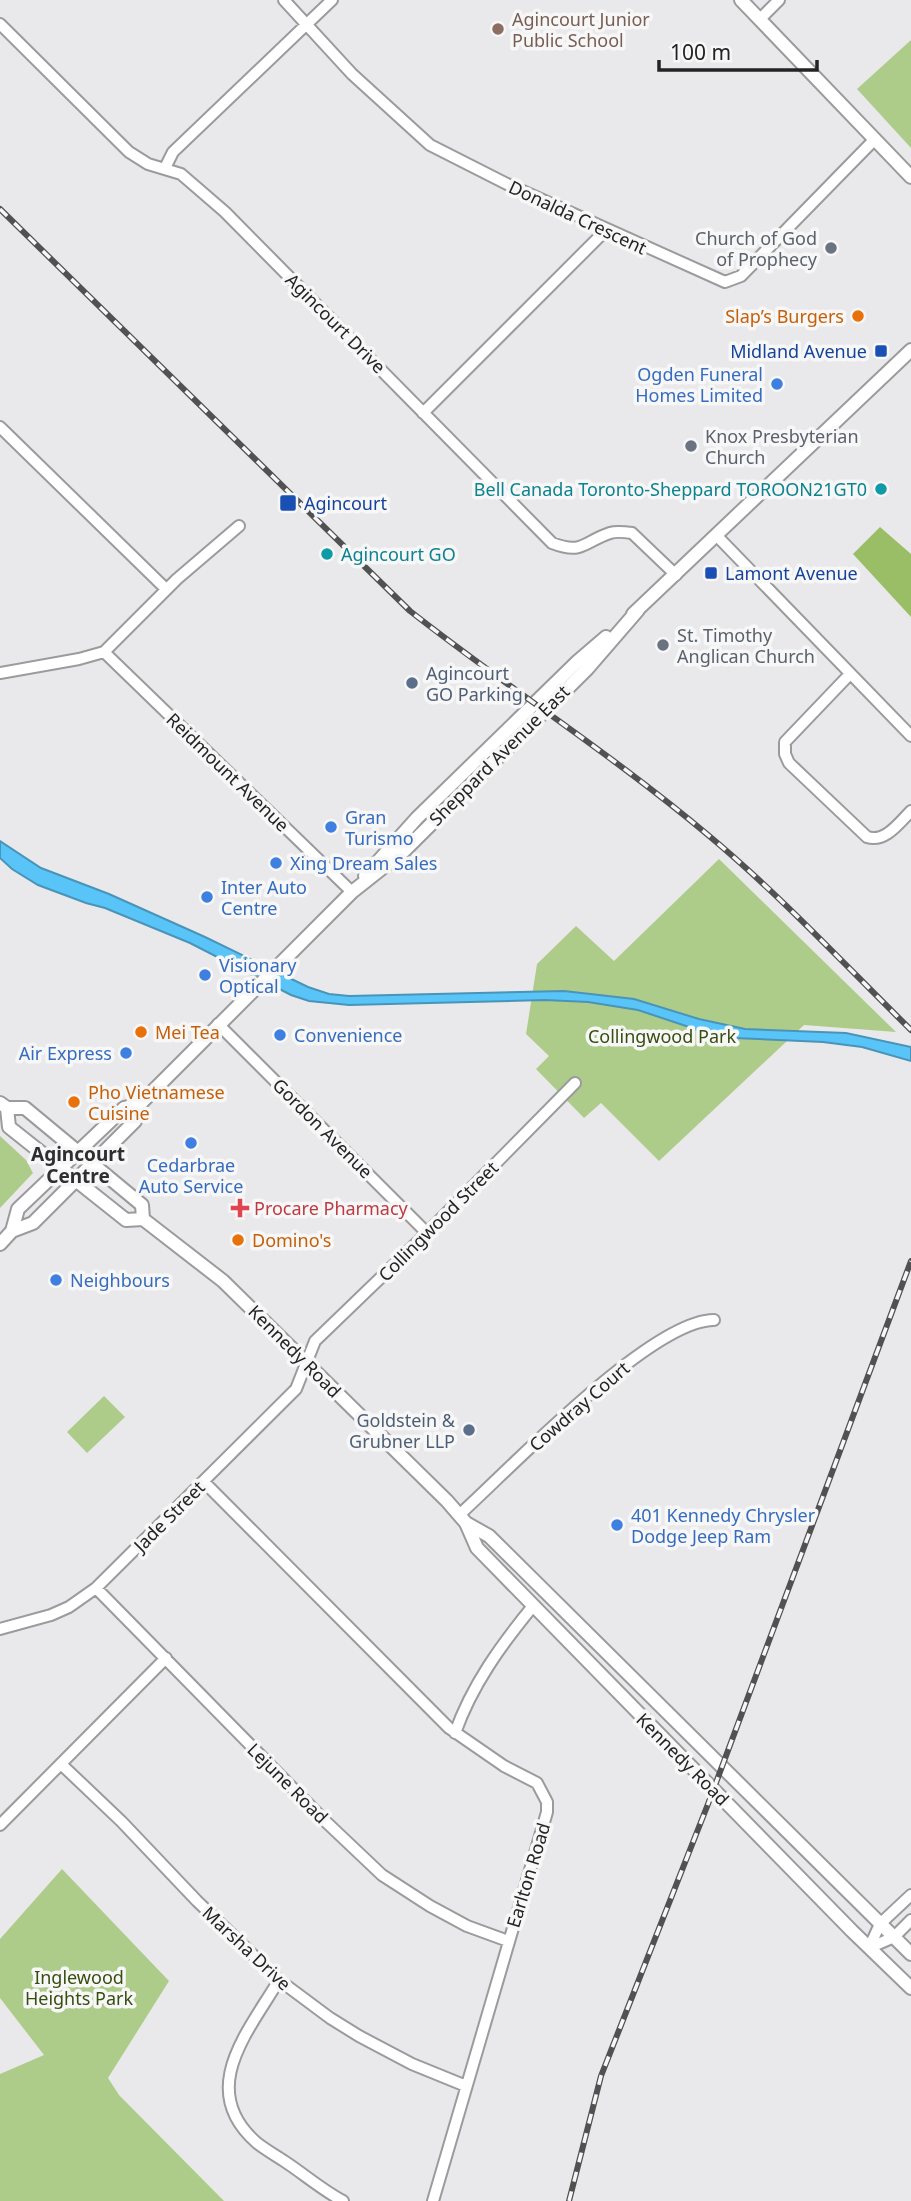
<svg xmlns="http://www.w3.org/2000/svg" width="911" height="2201" viewBox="0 0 911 2201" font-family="'Noto Sans',sans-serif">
	<rect width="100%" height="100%" fill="#e9e9eb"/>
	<path fill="#aecc89" d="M911 40V148L857 89Z
		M719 859 896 1032 804 1025 659 1161 601 1103 584 1118 536 1069 549 1056 526 1034 537 964 576 926 614 961Z
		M0 1136 26 1160 33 1173 0 1208Z
		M104 1396 125 1417 87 1453 67 1432Z
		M62 1869 169 1981 108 2078 119 2095 224 2201H0V2074L44 2055 0 1998V1939Z"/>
	<path fill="#99be66" d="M880 527 911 554V617L853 554Z"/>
	<path fill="#59c4f8" stroke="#4994b8" stroke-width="2" d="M0 841 41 868 109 894 205 937 308 987 329 994 349 996 564 991 634 999 699 1019 745 1029 846 1033 911 1047V1061L862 1047 823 1042 734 1038 701 1031 638 1010 588 1002 545 1000 349 1005 309 1001 291 995 190 943 105 908 86 903 38 885 12 869 0 858Z"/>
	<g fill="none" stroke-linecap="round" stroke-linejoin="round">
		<defs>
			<path id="minor" d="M284 0 352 74 430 145 507 184 725 282 741 276 875 139
				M760 19 779 0
				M0 24 129 152 148 164 181 174 225 212 552 543C583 555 583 542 610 533 616 531 625 532 632 533L676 575
				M165 168 173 152 332 0
				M423 413 606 230
				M0 427 166 589
				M716 535 911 736
				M104 652 352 892
				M104 652 177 579 239 526
				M0 673 79 659 104 652
				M850 674 785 742V754L789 763 867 837C885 843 899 823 911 811
				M218 1024 427 1233
				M204 1482 449 1728 504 1766 537 1783 547 1802V1812L433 2201
				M459 1515C509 1470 651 1320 714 1320
				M96 1588 324 1820 382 1875 430 1906 467 1926 508 1941
				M0 1629 51 1615 69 1607 96 1588 296 1389 315 1341 427 1233 575 1083
				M455 1733C472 1685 501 1645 533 1606
				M61 1764 121 1821 197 1901 279 1980 330 2018 359 2036 412 2064 466 2086
				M0 1825 166 1658
				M869 1948 880 1924 911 1895
				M869 1948 894 1937 911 1920
				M279 1980C248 2032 196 2090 257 2143 266 2150 275 2155 284 2161 304 2174 322 2190 343 2201"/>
			<path id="major" d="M741 0 911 177
				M633 614 911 350
				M365 876 417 818 578 661 606 637
				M0 1103 7 1108H25L142 1205 143 1219
				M7 1108 9 1127 126 1220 143 1219 223 1281 447 1501 466 1523 477 1548 852 1931 911 1988
				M12 1231 18 1209 124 1108 140 1104
				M0 1244 12 1231 33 1223 135 1121 140 1104 352 892 405 850 587 669 638 610
				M466 1523 489 1536 911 1954"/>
		</defs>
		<use href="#minor" stroke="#9b9b9d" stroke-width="14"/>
		<use href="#major" stroke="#9b9b9d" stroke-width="16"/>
		<use href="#minor" stroke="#fff" stroke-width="10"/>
		<use href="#major" stroke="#fff" stroke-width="12"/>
		<defs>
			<path id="rail" d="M0 209 410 611C508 688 613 755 708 835 780 895 844 964 911 1030
				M569 2201 601 2076 708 1804 911 1261"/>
		</defs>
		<use href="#rail" stroke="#515152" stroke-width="6"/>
		<use href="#rail" stroke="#f7f7f8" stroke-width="3.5" stroke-dasharray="10" stroke-linecap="butt"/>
	</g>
	<circle fill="#8d6e63" stroke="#f7f7f8" stroke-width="2.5" cx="498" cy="29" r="7"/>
	<g fill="#6b7280" stroke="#f7f7f8" stroke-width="2.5">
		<circle cx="831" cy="248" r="7"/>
		<circle cx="691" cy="446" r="7"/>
		<circle cx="663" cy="645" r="7"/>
	</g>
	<g fill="#e8710a" stroke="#f7f7f8" stroke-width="2.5">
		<circle cx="858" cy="316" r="7"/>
		<circle cx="141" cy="1032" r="7"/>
		<circle cx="74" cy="1102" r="7"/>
		<circle cx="238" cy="1240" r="7"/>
	</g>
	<g fill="#1a4fb4" stroke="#f7f7f8" stroke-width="2.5">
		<rect x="874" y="344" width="14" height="14" rx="3.5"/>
		<rect x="279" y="494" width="18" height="18" rx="3.5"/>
		<rect x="704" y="566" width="14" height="14" rx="3.5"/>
	</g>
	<g fill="#3f7fe0" stroke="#f7f7f8" stroke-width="2.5">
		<circle cx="777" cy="384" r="7"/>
		<circle cx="331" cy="827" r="7"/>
		<circle cx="276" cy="863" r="7"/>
		<circle cx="207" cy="897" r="7"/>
		<circle cx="205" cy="975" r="7"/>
		<circle cx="280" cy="1035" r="7"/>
		<circle cx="126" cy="1053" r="7"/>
		<circle cx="191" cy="1143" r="7"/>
		<circle cx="56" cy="1280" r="7"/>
		<circle cx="617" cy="1525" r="7"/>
	</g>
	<g fill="#0f9aa8" stroke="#f7f7f8" stroke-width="2.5">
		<circle cx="881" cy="489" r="7"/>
		<circle cx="327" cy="554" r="7"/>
	</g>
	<g fill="#5c6f8a" stroke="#f7f7f8" stroke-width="2.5">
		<circle cx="412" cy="683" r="7"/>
		<circle cx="469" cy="1430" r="7"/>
	</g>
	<path fill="#e0444e" stroke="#f7f7f8" stroke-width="2.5" d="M236.5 1197.5h7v7h7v7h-7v7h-7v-7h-7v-7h7z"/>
	<g text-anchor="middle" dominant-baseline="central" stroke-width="7" stroke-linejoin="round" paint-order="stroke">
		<g font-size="18" fill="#785e54" stroke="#f7f7f8" text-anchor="start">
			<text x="512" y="19">Agincourt Junior<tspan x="512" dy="21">Public School</tspan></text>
		</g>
		<g font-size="18" fill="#232323" stroke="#f7f7f8">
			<text transform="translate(578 217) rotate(25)">Donalda Crescent</text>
			<text transform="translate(336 323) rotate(45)">Agincourt Drive</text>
			<text transform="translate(499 755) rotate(-45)">Sheppard Avenue East</text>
			<text transform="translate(228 772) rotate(44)">Reidmount Avenue</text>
			<text transform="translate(323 1128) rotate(45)">Gordon Avenue</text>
			<text transform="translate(438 1221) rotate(-45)">Collingwood Street</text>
			<text transform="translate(295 1351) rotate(45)">Kennedy Road</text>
			<text transform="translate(579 1406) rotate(-41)">Cowdray Court</text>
			<text transform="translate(169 1516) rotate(-45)">Jade Street</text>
			<text transform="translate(683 1759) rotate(45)">Kennedy Road</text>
			<text transform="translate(288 1783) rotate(45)">Lejune Road</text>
			<text transform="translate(528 1875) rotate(-73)">Earlton Road</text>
			<text transform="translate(247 1948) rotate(43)">Marsha Drive</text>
		</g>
		<g font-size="18" fill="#5b616d" stroke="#f7f7f8" text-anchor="start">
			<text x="817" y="238" text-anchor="end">Church of God<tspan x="817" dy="21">of Prophecy</tspan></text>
			<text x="705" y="436">Knox Presbyterian<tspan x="705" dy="21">Church</tspan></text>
			<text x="677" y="635">St. Timothy<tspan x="677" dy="21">Anglican Church</tspan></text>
		</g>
		<g font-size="18" fill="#c56008" stroke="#f7f7f8" text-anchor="start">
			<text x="844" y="316" text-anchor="end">Slap’s Burgers</text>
			<text x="155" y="1032">Mei Tea</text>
			<text x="88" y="1092">Pho Vietnamese<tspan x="88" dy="21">Cuisine</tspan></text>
			<text x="252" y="1240">Domino's</text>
		</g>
		<g font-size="18" fill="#164399" stroke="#f7f7f8" text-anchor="start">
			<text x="867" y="351" text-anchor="end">Midland Avenue</text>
			<text x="304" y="503">Agincourt</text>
			<text x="725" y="573">Lamont Avenue</text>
		</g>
		<g font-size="18" fill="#366cbe" stroke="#f7f7f8" text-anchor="start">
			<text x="763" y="374" text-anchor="end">Ogden Funeral<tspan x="763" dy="21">Homes Limited</tspan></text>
			<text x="345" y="817">Gran<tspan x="345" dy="21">Turismo</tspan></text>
			<text x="290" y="863">Xing Dream Sales</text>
			<text x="221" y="887">Inter Auto<tspan x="221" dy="21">Centre</tspan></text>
			<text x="219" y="965">Visionary<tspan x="219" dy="21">Optical</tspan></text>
			<text x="294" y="1035">Convenience</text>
			<text x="112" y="1053" text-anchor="end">Air Express</text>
			<text x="191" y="1165" text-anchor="middle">Cedarbrae<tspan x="191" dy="21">Auto Service</tspan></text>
			<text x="70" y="1280">Neighbours</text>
			<text x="631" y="1515">401 Kennedy Chrysler<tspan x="631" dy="21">Dodge Jeep Ram</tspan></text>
		</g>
		<g font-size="18" fill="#0d838f" stroke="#f7f7f8" text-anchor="end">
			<text x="867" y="489">Bell Canada Toronto-Sheppard TOROON21GT0</text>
			<text x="341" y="554" text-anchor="start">Agincourt GO</text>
		</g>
		<g font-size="18" fill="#4e5e75" stroke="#f7f7f8" text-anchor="start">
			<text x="426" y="673">Agincourt<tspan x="426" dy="21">GO Parking</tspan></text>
			<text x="455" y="1420" text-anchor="end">Goldstein &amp;<tspan x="455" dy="21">Grubner LLP</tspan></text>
		</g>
		<g font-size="18" fill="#374e0f" stroke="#f7f7f8">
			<text x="662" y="1036">Collingwood Park</text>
			<text x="79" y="1977">Inglewood<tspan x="79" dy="21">Heights Park</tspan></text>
		</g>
		<g font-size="18" fill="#be3a42" stroke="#f7f7f8" text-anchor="start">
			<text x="254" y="1208">Procare Pharmacy</text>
		</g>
		<g font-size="19" font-weight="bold" fill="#2e2e30" stroke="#f7f7f8">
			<text x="78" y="1154">Agincourt<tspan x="78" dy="22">Centre</tspan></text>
		</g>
	</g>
	<path d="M659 60v10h158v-10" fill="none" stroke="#232323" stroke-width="3.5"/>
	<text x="670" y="60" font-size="21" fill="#232323" stroke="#f7f7f8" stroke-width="5" paint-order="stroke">100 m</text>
</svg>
